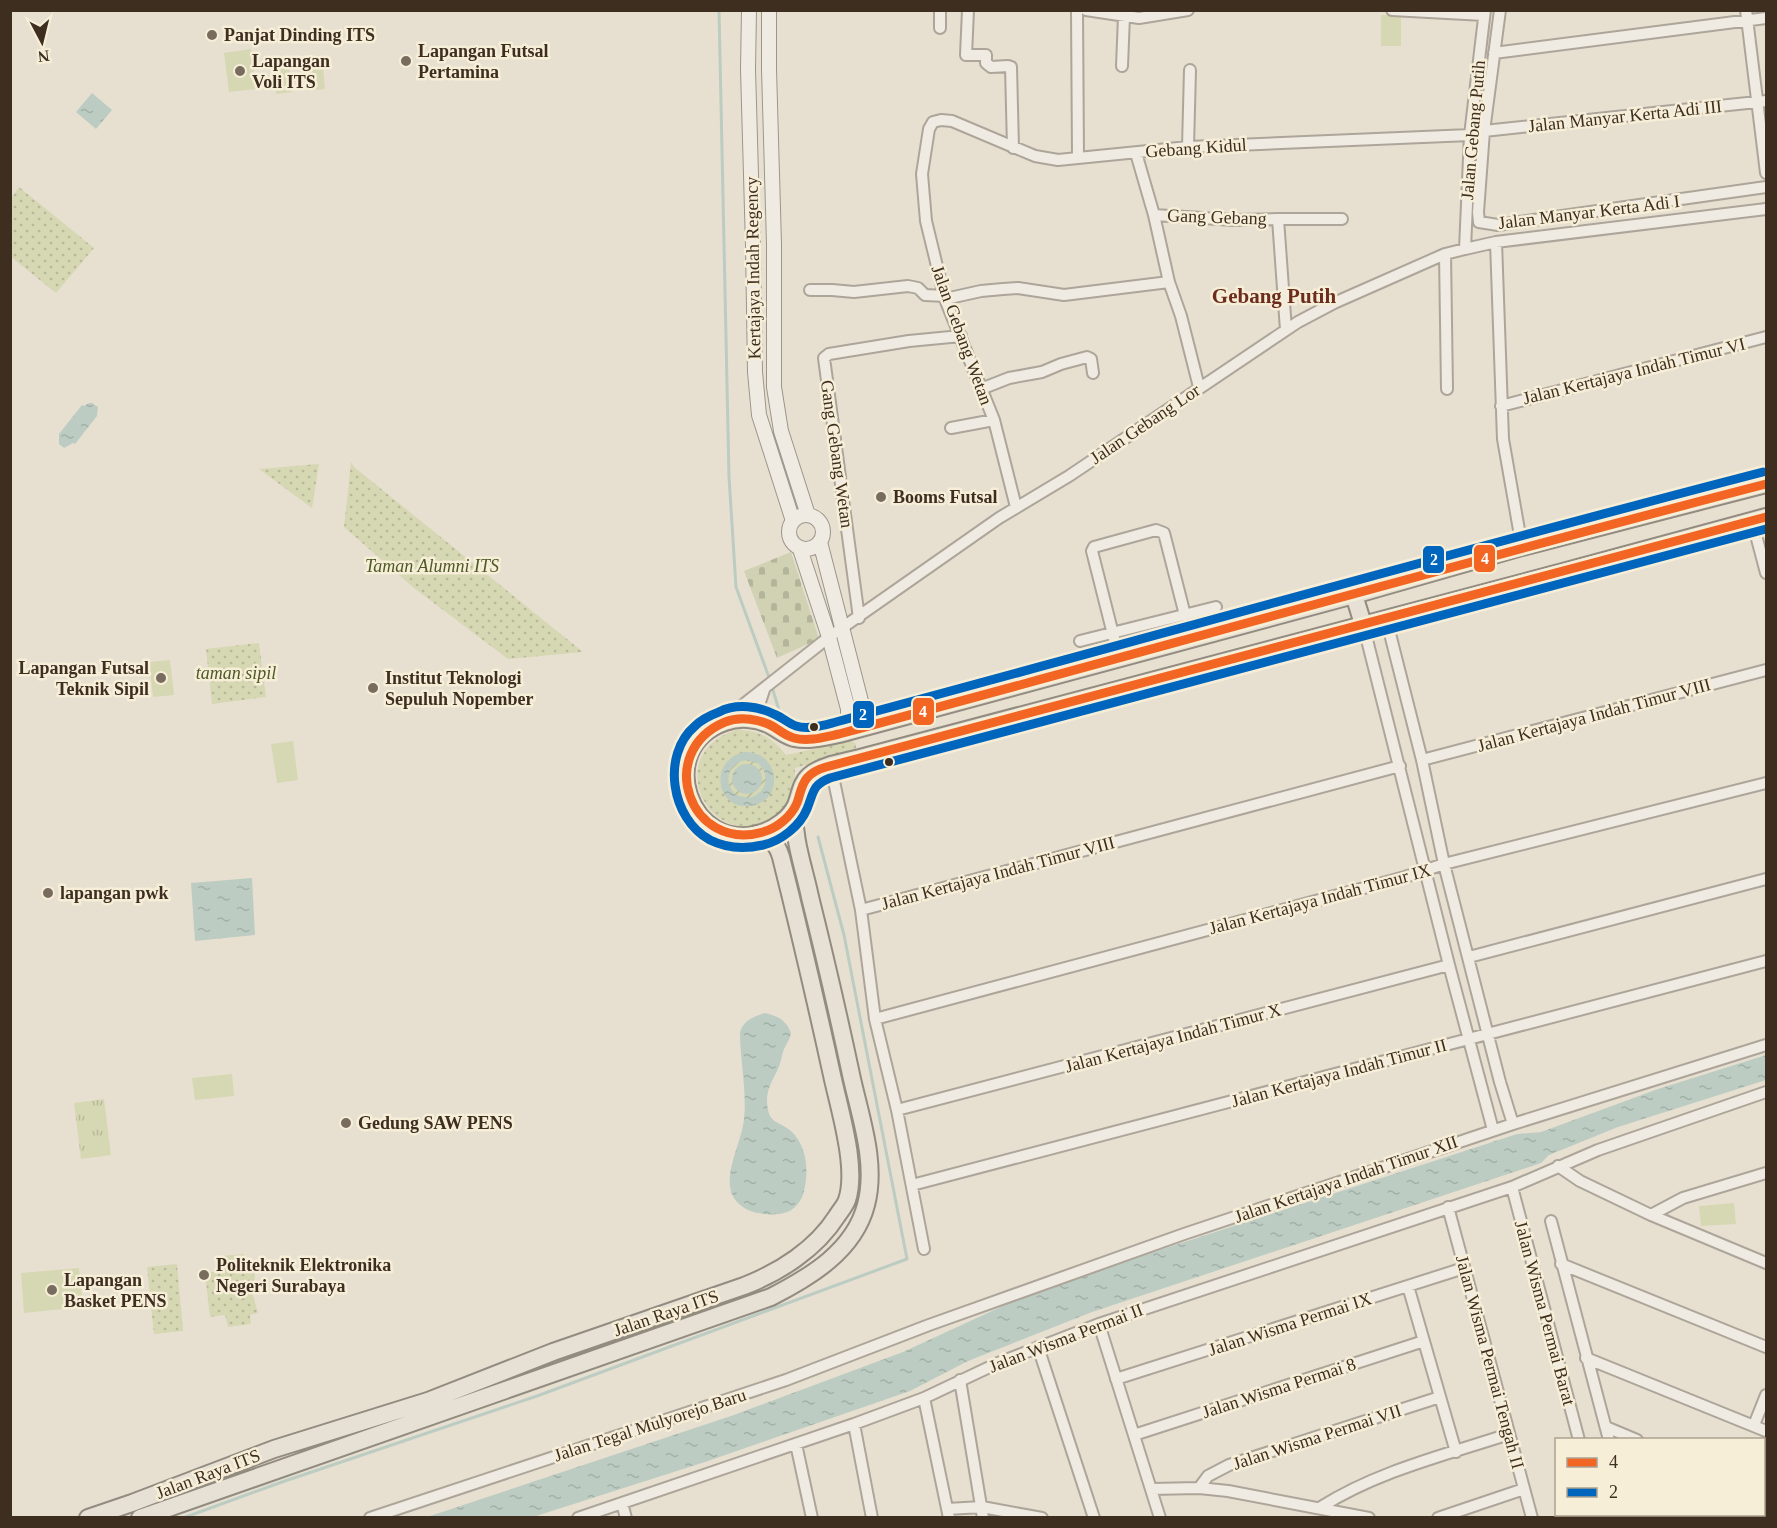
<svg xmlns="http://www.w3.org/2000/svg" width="1777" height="1528" viewBox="0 0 1777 1528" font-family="Georgia,serif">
	<defs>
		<pattern id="grass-tufts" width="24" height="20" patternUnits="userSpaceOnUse" patternTransform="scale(1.5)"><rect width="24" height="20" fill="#d6d7b3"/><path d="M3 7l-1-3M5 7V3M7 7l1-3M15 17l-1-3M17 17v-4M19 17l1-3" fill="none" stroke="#b9b99a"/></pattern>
		<pattern id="cemetery-stones" width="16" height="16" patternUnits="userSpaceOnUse" patternTransform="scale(1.5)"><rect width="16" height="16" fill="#d1d1b3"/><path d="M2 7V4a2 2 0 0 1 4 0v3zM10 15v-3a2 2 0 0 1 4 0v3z" fill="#b4b49a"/></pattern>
		<pattern id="park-dots" width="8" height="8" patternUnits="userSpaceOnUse" patternTransform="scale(1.5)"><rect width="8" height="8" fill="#d6d7b3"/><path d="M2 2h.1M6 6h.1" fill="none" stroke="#b9b99a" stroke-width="1.8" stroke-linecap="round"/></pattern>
		<pattern id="garden-furrows" width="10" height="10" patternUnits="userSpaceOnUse" patternTransform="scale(1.5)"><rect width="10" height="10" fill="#d6d7b3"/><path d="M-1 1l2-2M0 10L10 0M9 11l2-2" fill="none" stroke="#b9b99a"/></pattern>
		<pattern id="water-ripples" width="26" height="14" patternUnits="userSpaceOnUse" patternTransform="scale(1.5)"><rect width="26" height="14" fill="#bcccc2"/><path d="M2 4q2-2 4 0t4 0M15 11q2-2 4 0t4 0" fill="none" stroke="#a2b0a6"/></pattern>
	</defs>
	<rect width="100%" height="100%" fill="#e7e0d1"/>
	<path fill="url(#grass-tufts)" d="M104 1099 111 1155 81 1159 74 1103Z"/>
	<path fill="url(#cemetery-stones)" d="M791 552 819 639 777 658 744 571Z"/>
	<path fill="url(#park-dots)" d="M19 187 94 248 56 293 11 257V198Z
		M351 462 354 467 583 652 508 659 414 588 344 527Z
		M319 464 312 508 259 469Z
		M259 643 266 697 212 704 206 649Z
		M736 730C759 730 772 737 786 755L846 742 852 741 856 744V749L854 752 795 768C795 789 791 808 771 819 711 854 659 755 736 730Z
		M244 1254 246 1269 253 1268 255 1279 250 1285 258 1313 250 1315 251 1324 228 1327 225 1315 210 1317 205 1273 222 1271 221 1256Z
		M177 1264 183 1331 154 1334 147 1267Z"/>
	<path fill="url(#garden-furrows)" d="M728 779a19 19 0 1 1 38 0a19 19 0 1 1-38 0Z"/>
	<path fill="#d6d7b3" d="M1381 15H1401V46H1381Z
		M251 49 256 89 229 92 224 53Z
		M322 55 325 89 307 91 303 57Z
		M288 58 292 92 276 94 272 60Z
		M170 660 174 695 153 697 149 662Z
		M293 741 298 780 277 783 271 744Z
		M232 1074 234 1096 195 1100 192 1078Z
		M1734 1203 1736 1224 1701 1226 1699 1206Z
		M79 1268 83 1307 24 1313 21 1273Z"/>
	<path fill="url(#water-ripples)" fill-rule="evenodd" d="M92 93 112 110 96 129 76 112Z
		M89 403H92L98 407 97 416 75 444 73 443 64 448 59 444V434L82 405 84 406Z
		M744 752C781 751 785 802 750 806 716 810 708 761 744 752ZM745 760 758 763C771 775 767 793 749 798L736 795C723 783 727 765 745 760Z
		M732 779a15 15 0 1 1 30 0a15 15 0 1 1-30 0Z
		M252 878 255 935 195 941 191 883Z
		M765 1013C778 1016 786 1020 791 1033 790 1039 787 1043 784 1049 781 1057 781 1064 777 1071 772 1081 767 1089 767 1101 768 1125 778 1120 791 1131 807 1146 809 1170 804 1191 802 1201 794 1211 784 1213 773 1216 757 1214 748 1210 711 1192 741 1149 744 1119 747 1090 740 1061 740 1032 744 1020 753 1017 765 1013Z
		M1766 1055V1080L1618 1127 1549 1155 1541 1163 1092 1312 968 1361 910 1391 705 1462 533 1517 424 1518 731 1416 903 1352 1040 1289 1517 1134 1541 1132 1658 1089Z"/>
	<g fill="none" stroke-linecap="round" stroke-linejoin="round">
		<path stroke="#bcccc2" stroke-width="3" d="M719 10 729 477 736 587 770 680
			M772 687 782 720
			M183 1518 282 1482 537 1396 907 1259 844 935 818 837"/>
		<defs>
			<path id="street" d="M940 10V28
				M968 10 966 55H986V63L991 67 1008 66 1011 67 1013 148
				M1077 10 1078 157
				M1086 10 1139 18 1188 10
				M1392 10 1484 15
				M1500 10 1484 131 1478 212 1479 222 1498 225 1766 187
				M1746 10 1766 173
				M1494 53 1766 18
				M1122 66 1124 16
				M1484 131 1766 101
				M1188 147 1190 70
				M1136 153 1154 215 1169 282
				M1154 215 1234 220 1278 219 1286 330
				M1278 219H1342
				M1496 242 1503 439 1522 547
				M1465 249 1470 135 1485 10
				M1445 254 1447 389
				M810 290H832L854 292 908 286 918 288 925 295 945 296
				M945 299 981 291 1003 289 1018 288 1064 295 1169 282 1181 316 1199 387
				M981 389 1009 378 1042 372 1061 364 1087 357 1091 359 1093 373
				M1501 406 1766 337
				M951 428 994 420
				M1016 507 994 420 945 299 926 221 922 174 929 129 933 122 941 120 952 121 1035 156 1058 160 1188 147 1470 135
				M1752 520 1766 573
				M859 618 824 358 829 354 909 341 961 336
				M1386 618 1422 760 1444 864 1500 1082 1513 1124
				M1363 624 1449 965 1493 1130
				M1080 641 1216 607
				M1119 658 1092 551 1094 547 1156 530 1164 533 1185 615
				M725 719 829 637 999 518 1069 476 1298 322 1334 303 1445 254 1465 249 1496 242 1766 209
				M754 720 764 690
				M1422 760 1766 670
				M831 767 861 910
				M1469 957 1766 879
				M875 1019 1405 877 1444 864 1766 783
				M897 1110 1449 965
				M1558 1166 1580 1181 1651 1215 1766 1263
				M912 1185 1766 961
				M1512 1187 1579 1440
				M1448 1207 1532 1518
				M1651 1215 1683 1198 1766 1173
				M1551 1221 1609 1440
				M924 1249 897 1110 875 1019 861 910 1400 766
				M1561 1264 1766 1347
				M1408 1286 1456 1452
				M1099 1324 1160 1518
				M1038 1347 1094 1518
				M1586 1358 1766 1431
				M1116 1379 1464 1268
				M960 1380 983 1518
				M924 1398 949 1518
				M854 1424 872 1518
				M1754 1425 1766 1395
				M1606 1427 1637 1440
				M1134 1435 1424 1341
				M796 1444 812 1518
				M1199 1488 1208 1476 1229 1465 1440 1397
				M1151 1489 1199 1488 1228 1491 1369 1518
				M1764 1491 1766 1492
				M622 1503 626 1518
				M1321 1507C1378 1471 1445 1455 1509 1434
				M947 1509 982 1507 1042 1518
				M1599 1514 1600 1518
				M1629 1514V1518
				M370 1518 786 1380 929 1325 1184 1234 1513 1124 1766 1045
				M578 1518 854 1424 924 1398 998 1363 1099 1324 1512 1187 1598 1150 1766 1092
				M1438 1518 1524 1489"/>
			<path id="secondary" d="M749 10 748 69 753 246 755 372 759 415 793 521
				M769 10V69L774 244V387L781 431 808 515
				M789 532a17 17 0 1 1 34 0a17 17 0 1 1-34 0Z
				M820 542 862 705 874 718 885 722
				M800 549 829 637 848 709V718L839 734"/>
			<path id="primary" d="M1766 484 1522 547 1354 595 839 734C824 737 809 741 794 738 784 735 778 729 770 725 756 718 739 717 725 722 652 747 690 856 761 833 775 829 790 818 796 805 800 795 801 783 809 776 821 765 845 762 860 758L1563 572 1766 517
				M1354 595 1363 624
				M88 1518 132 1503 274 1449 428 1401 553 1352 744 1286C780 1272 816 1249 837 1216 840 1211 845 1206 847 1200 858 1168 839 1108 832 1075 816 1002 799 929 781 857 776 840 769 839 753 836
				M140 1518 771 1297C810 1277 854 1251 866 1205 877 1164 861 1119 852 1079 839 1018 825 957 810 897 804 868 792 836 795 807"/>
		</defs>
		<use href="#street" stroke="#ada599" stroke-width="14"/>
		<use href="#secondary" stroke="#9c958a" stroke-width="16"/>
		<use href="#primary" stroke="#928b80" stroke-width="20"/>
		<use href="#street" stroke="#efebe3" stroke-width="10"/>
		<use href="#secondary" stroke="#efebe3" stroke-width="14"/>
		<use href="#primary" stroke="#e6e1d4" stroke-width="16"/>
		<defs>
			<path id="bus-1" d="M1766 484C1456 564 1148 651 839 734 825 737 808 742 794 738 786 736 780 731 774 727 760 719 740 716 725 722 654 752 690 853 763 832 777 828 791 817 797 803 800 795 801 785 807 778 812 772 819 769 826 767L1766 517"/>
			<path id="bus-2" d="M1763 472C1453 552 1145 639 836 722 824 725 808 730 796 726 789 724 783 718 776 715 759 706 736 703 719 712 711 715 701 720 695 726 661 755 671 819 710 840 726 848 745 849 763 845 781 841 800 826 807 809 814 792 812 785 830 778L1766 529"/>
		</defs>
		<use href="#bus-1" stroke="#f7eed8" stroke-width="14"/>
		<use href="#bus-2" stroke="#f7eed8" stroke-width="14"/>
		<use href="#bus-1" stroke="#f26522" stroke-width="9"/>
		<use href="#bus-2" stroke="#0065bd" stroke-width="9"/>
	</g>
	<g fill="#786c5e" stroke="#f7eed8" stroke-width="2">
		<circle cx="212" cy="35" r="6"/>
		<circle cx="406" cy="61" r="6"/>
		<circle cx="240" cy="71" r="6"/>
		<circle cx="881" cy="497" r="6"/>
		<circle cx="161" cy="678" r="6"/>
		<circle cx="373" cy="688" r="6"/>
		<circle cx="48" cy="893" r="6"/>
		<circle cx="346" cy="1123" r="6"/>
		<circle cx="204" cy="1275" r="6"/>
		<circle cx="52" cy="1290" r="6"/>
	</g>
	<g fill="#3d2e20" stroke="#f7eed8" stroke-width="2">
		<circle cx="814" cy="727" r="5"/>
		<circle cx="889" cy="762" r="5"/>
	</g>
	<g text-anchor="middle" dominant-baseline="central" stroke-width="5" stroke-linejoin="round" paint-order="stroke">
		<g font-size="18" font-weight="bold" fill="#3d2e20" stroke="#f7eed8" text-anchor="start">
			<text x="224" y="35">Panjat Dinding ITS</text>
			<text x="418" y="51">Lapangan Futsal<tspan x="418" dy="21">Pertamina</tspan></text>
			<text x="252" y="61">Lapangan<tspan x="252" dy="21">Voli ITS</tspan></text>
			<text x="893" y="497">Booms Futsal</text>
			<text x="149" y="668" text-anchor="end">Lapangan Futsal<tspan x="149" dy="21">Teknik Sipil</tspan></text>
			<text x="385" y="678">Institut Teknologi<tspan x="385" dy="21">Sepuluh Nopember</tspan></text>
			<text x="60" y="893">lapangan pwk</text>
			<text x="358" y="1123">Gedung SAW PENS</text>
			<text x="216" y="1265">Politeknik Elektronika<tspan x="216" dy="21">Negeri Surabaya</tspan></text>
			<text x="64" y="1280">Lapangan<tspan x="64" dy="21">Basket PENS</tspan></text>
		</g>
		<g font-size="18" fill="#3d2e20" stroke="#f7eed8">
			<text transform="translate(1625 116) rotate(-6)">Jalan Manyar Kerta Adi III</text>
			<text transform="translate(1473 130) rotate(-85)">Jalan Gebang Putih</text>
			<text transform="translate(1196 148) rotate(-4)">Gebang Kidul</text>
			<text transform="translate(1589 212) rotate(-7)">Jalan Manyar Kerta Adi I</text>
			<text transform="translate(1217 217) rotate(2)">Gang Gebang</text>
			<text transform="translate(753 268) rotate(-91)">Kertajaya Indah Regency</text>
			<text transform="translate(962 335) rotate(70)">Jalan Gebang Wetan</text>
			<text transform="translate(1634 371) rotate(-14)">Jalan Kertajaya Indah Timur VI</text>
			<text transform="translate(1145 424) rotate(-34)">Jalan Gebang Lor</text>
			<text transform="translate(837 454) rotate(82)">Gang Gebang Wetan</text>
			<text transform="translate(1594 715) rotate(-15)">Jalan Kertajaya Indah Timur VIII</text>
			<text transform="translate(998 873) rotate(-15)">Jalan Kertajaya Indah Timur VIII</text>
			<text transform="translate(1320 899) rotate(-15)">Jalan Kertajaya Indah Timur IX</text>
			<text transform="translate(1173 1038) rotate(-15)">Jalan Kertajaya Indah Timur X</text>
			<text transform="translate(1339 1073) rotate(-15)">Jalan Kertajaya Indah Timur II</text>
			<text transform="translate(1346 1179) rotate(-19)">Jalan Kertajaya Indah Timur XII</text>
			<text transform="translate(666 1313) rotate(-19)">Jalan Raya ITS</text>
			<text transform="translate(1545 1313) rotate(75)">Jalan Wisma Permai Barat</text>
			<text transform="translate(1290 1324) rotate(-18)">Jalan Wisma Permai IX</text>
			<text transform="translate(1066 1338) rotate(-21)">Jalan Wisma Permai II</text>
			<text transform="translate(1490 1362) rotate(75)">Jalan Wisma Permai Tengah II</text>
			<text transform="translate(1279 1388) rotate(-18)">Jalan Wisma Permai 8</text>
			<text transform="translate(650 1425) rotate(-18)">Jalan Tegal Mulyorejo Baru</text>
			<text transform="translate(1317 1437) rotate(-18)">Jalan Wisma Permai VII</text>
			<text transform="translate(208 1474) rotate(-21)">Jalan Raya ITS</text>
		</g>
		<g font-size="18" font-style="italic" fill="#4d5a26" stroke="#f7eed8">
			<text x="432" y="566">Taman Alumni ITS</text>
			<text x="236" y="673">taman sipil</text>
		</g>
		<g font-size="21" font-weight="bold" fill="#6b2e1e" stroke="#f7eed8">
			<text x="1274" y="296">Gebang Putih</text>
		</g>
	</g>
	<g stroke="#f7eed8" stroke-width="2">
		<rect x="1473" y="544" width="23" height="29" rx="6" fill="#f26522"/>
		<rect x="1422" y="545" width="23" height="29" rx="6" fill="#0065bd"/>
		<rect x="912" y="697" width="23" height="29" rx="6" fill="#f26522"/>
		<rect x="852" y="700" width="23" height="29" rx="6" fill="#0065bd"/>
	</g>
	<g font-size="16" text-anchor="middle" font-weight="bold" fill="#fff">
		<text x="1485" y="564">4</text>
		<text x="1434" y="565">2</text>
		<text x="923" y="717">4</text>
		<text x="863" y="720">2</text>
	</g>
	<rect width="1777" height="1528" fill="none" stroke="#3d2e20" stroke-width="24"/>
	<rect x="1555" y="1438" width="210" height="78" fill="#f7eed8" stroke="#ada18e" stroke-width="1.5"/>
	<rect x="1567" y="1458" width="30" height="9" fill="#f26522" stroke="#ada18e" stroke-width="1.5"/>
	<text x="1609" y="1468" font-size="18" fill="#3d2e20">4</text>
	<rect x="1567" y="1488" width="30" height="9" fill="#0065bd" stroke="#ada18e" stroke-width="1.5"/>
	<text x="1609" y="1498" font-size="18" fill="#3d2e20">2</text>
	<g transform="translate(42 42) rotate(173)" stroke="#f7eed8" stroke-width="4.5" paint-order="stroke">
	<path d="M0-4.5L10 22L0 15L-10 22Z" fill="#3d2e20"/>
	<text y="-9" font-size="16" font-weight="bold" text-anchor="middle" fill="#3d2e20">N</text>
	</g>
</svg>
